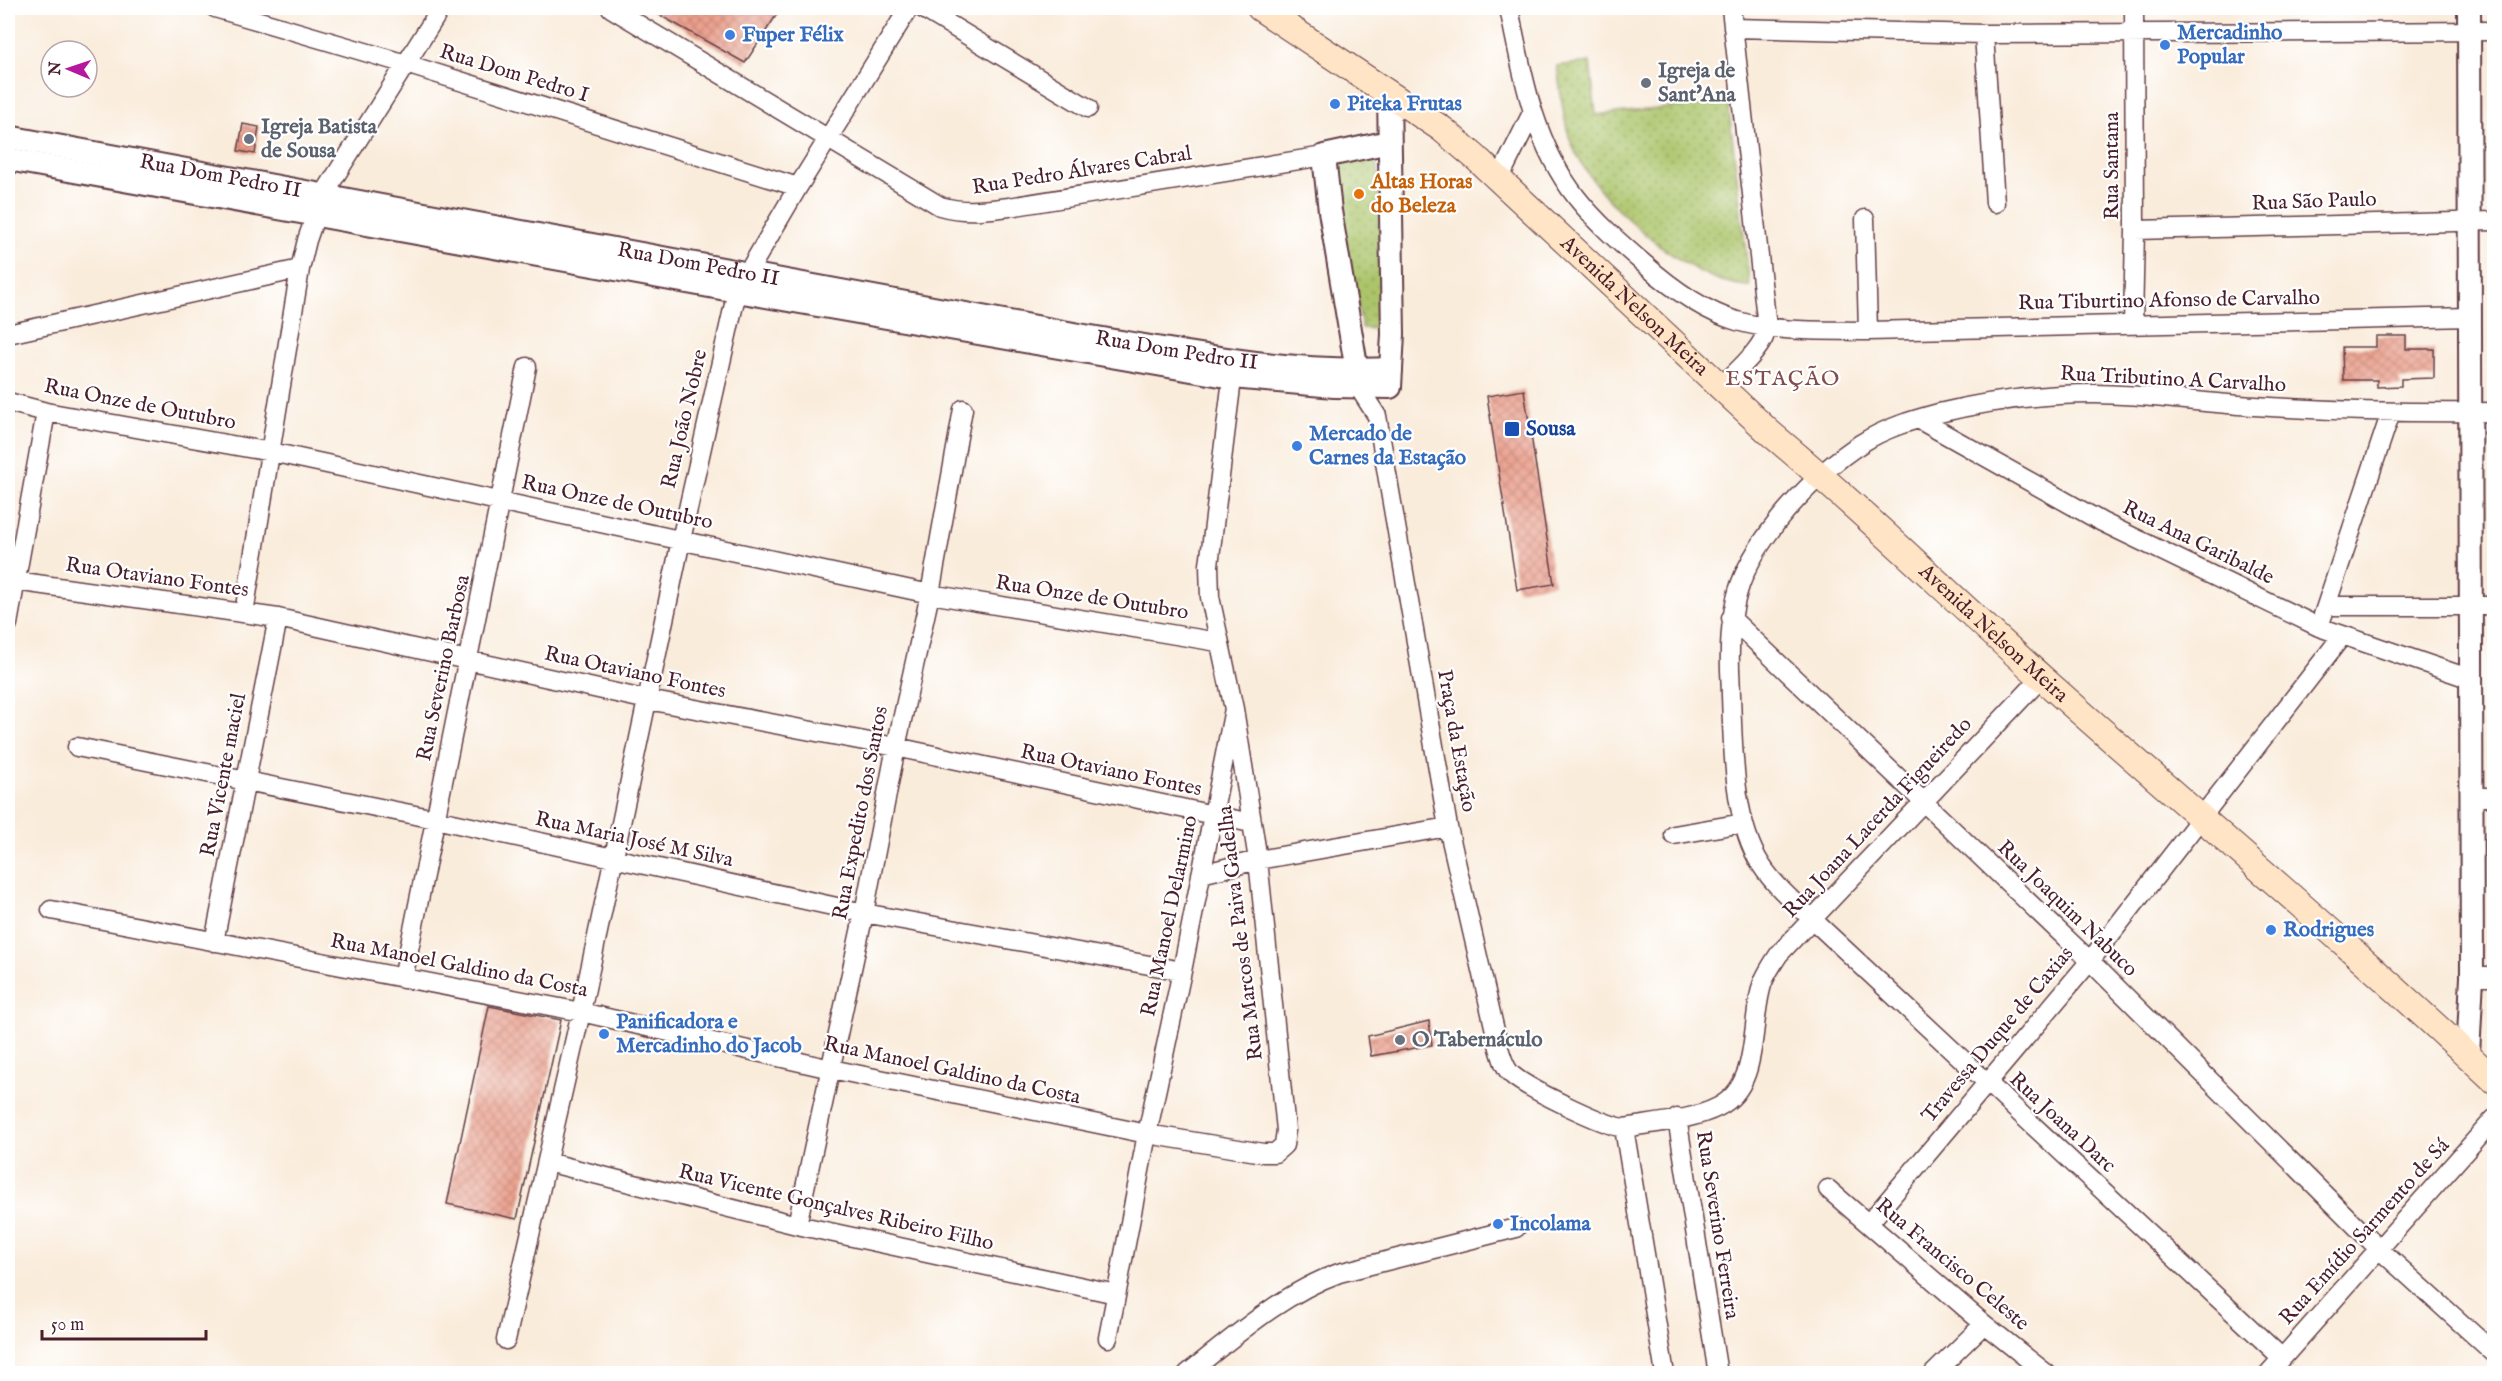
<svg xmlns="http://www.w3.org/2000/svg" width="2502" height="1381" viewBox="0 0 2502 1381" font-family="'IM FELL English',serif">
	<defs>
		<pattern id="grass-dots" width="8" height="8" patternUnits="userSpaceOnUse" patternTransform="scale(1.5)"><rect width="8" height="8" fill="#acc56a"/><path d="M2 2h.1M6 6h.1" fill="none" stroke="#8e9f57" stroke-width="1.8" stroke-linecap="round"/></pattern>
		<pattern id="building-cross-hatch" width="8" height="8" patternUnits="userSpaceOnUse" patternTransform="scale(1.5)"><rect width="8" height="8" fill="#eb9c88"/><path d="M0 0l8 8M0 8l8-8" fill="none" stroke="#c07f6f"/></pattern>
	</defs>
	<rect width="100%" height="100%" fill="#fff"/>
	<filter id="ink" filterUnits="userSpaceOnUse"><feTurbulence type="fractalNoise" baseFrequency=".0167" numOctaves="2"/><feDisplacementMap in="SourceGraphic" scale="12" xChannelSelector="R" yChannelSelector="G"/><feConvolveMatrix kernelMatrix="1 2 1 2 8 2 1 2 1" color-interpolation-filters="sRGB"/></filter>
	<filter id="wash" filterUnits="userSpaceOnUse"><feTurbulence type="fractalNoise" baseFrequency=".008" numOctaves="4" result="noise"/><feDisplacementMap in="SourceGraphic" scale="24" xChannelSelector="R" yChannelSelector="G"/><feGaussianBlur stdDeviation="1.35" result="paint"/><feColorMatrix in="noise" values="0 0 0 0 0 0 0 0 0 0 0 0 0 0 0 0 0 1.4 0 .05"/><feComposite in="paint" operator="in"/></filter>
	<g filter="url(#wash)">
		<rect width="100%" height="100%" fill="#f9ecdb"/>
		<path fill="url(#grass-dots)" stroke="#7b724a" stroke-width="1.5" d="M1590 62 1596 115 1728 102 1750 287C1740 285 1728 283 1719 280 1669 262 1593 196 1573 147 1563 123 1561 92 1557 66Z
			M1368 153 1375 159 1378 172 1382 329 1362 328 1335 177V164Z"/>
		<g id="blocks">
			<path fill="url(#building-cross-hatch)" d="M647 8H781L745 63Z
				M243 124 259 127 255 154 238 151Z
				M2376 336H2406V349H2434V378L2401 379V386L2377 387V380H2343L2342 347H2376Z
				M1524 390 1554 584 1517 590 1487 396Z
				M489 1006 561 1020 517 1219 447 1204Z
				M1429 1021 1432 1045 1371 1056 1368 1036Z"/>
		</g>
	</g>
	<g filter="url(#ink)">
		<use href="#blocks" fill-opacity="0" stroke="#643e45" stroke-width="1.5"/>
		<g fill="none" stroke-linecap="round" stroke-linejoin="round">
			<defs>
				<path id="minor" d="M215 8 406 64 798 187
					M611 8 940 206C964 213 984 210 1009 207L1324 156
					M922 8 1088 108
					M1509 8C1522 74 1534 144 1577 198 1596 222 1619 242 1642 262 1669 286 1702 311 1737 321 1779 333 1825 330 1868 331L2471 317
					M1733 28 1984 34 2494 31
					M1984 34 1995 203
					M1499 179 1532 113
					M1865 219 1868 331
					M2135 230 2494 221
					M2133 325 2135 230 2134 8
					M8 334 300 269
					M1721 387C1735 372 1765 348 1767 327L1731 8
					M1359 388 1377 416 1448 827 1499 1048C1502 1057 1504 1067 1511 1074 1526 1088 1603 1125 1624 1128L1665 1374
					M8 402 46 412 271 452 930 594 1218 642
					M1918 419 2102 522 2319 627 2471 679
					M8 580 278 618 648 700 896 747 1251 823
					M2327 606H2494
					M244 613 300 269 307 240 322 197 441 8
					M1731 618 2090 961 2379 1249 2494 1353
					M8 624 46 412
					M2319 627 2391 412
					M77 747 435 819 864 913 1182 971
					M2472 797H2494
					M1674 835 1743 823
					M1201 874 1258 860 1448 827
					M51 910 581 1012 831 1069 1147 1134 1263 1153H1275L1284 1145 1286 1130 1258 860 1234 709
					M214 942 278 618
					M2472 977H2494
					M403 979 527 367
					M1677 1118 1718 1374
					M1624 1128C1652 1123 1693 1120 1718 1107 1762 1085 1749 1021 1763 982 1767 972 1773 963 1779 954L2042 677
					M547 1162 797 1225 1116 1294
					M1828 1189 1984 1324 2047 1374
					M1869 1223 2090 961 2342 636
					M797 1225 864 913 896 747 930 594 963 409
					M1108 1338 1147 1134 1182 971 1234 709 1210 597 1209 565 1234 363
					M506 1340 581 1012 681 540 737 291 798 187 909 8
					M2282 1358 1813 920C1793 901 1770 882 1757 858 1730 809 1733 725 1730 670 1728 600 1741 564 1786 511 1808 486 1833 461 1862 443 1885 428 1913 420 1939 413 1989 401 2042 394 2094 394 2147 394 2201 403 2255 406 2335 411 2414 413 2494 412
					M1187 1374C1234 1337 1283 1293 1339 1273L1516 1228
					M1933 1374 1984 1324
					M2268 1374 2494 1119"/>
				<g id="tertiary">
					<path id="s1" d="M8 137 1079 335C1182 352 1286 374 1391 369"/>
					<path d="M8 159 737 291 1232 377 1334 386 1390 387 1393 334 1389 95"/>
					<path d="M1359 383 1330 211 1324 156 1389 142"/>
					<path d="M2468 1055 2472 977 2469 8"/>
				</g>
				<g id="secondary">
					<path id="s2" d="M1260 8 1442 129 1475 157 1770 433C1864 511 1951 597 2042 678 2193 812 2347 942 2494 1080"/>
				</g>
			</defs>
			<use href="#minor" stroke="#643e45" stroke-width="21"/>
			<use href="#tertiary" stroke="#643e45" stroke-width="26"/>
			<use href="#secondary" stroke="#643e45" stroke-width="28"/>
			<use href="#minor" stroke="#fff" stroke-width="18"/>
			<use href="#tertiary" stroke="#fff" stroke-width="22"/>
			<use href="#secondary" stroke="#ffe4c6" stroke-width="26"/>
		</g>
	</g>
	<g fill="#3f7fe0" stroke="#fff" stroke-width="2">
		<circle cx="730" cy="35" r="6"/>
		<circle cx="2165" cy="45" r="6"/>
		<circle cx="1335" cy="104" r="6"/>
		<circle cx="1297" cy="446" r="6"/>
		<circle cx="2271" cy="930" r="6"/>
		<circle cx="604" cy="1034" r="6"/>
		<circle cx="1498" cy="1224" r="6"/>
	</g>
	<g fill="#6b7280" stroke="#fff" stroke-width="2">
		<circle cx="1646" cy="83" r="6"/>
		<circle cx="249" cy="139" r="6"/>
		<circle cx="1400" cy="1040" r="6"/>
	</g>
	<circle fill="#e8710a" stroke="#fff" stroke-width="2" cx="1359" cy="194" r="6"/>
	<rect fill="#1a4fb4" stroke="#fff" stroke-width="2" x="1504" y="421" width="16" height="16" rx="3"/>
	<g text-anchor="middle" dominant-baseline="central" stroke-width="4.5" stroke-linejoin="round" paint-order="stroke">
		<g font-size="21" font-weight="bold" fill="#366cbe" stroke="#fff" text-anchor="start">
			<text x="2177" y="33">Mercadinho<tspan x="2177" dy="24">Popular</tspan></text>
			<text x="742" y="35">Fuper Félix</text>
			<text x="1347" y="104">Piteka Frutas</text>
			<text x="1309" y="434">Mercado de<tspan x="1309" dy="24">Carnes da Estação</tspan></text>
			<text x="2283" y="930">Rodrigues</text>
			<text x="616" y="1022">Panificadora e<tspan x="616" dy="24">Mercadinho do Jacob</tspan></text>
			<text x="1510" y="1224">Incolama</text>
		</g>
		<g font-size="21" font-weight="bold" fill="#5b616d" stroke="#fff" text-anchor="start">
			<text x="1658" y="71">Igreja de<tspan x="1658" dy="24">Sant'Ana</tspan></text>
			<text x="261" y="127">Igreja Batista<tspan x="261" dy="24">de Sousa</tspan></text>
			<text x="1412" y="1040">O Tabernáculo</text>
		</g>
		<g font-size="21" fill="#4a1f2b" stroke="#fff">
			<text transform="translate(514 74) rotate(17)">Rua Dom Pedro I</text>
			<text transform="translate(2112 166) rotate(-90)">Rua Santana</text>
			<text transform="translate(1082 171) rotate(-9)">Rua Pedro Álvares Cabral</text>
			<text stroke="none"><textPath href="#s1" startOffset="216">Rua Dom Pedro II</textPath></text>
			<text transform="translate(2314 202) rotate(-2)">Rua São Paulo</text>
			<text stroke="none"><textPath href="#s1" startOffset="702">Rua Dom Pedro II</textPath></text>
			<text transform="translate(2169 301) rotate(-1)">Rua Tiburtino Afonso de Carvalho</text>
			<text stroke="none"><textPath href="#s2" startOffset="480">Avenida Nelson Meira</textPath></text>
			<text stroke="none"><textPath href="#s1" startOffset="1188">Rua Dom Pedro II</textPath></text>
			<text transform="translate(2173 380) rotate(3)">Rua Tributino A Carvalho</text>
			<text transform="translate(140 405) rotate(11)">Rua Onze de Outubro</text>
			<text transform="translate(685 419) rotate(-77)">Rua João Nobre</text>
			<text transform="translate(617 503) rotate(12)">Rua Onze de Outubro</text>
			<text transform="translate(2198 543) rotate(26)">Rua Ana Garibalde</text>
			<text transform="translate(157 578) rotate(8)">Rua Otaviano Fontes</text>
			<text transform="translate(1092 598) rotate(9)">Rua Onze de Outubro</text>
			<text stroke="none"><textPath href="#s2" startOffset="966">Avenida Nelson Meira</textPath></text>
			<text transform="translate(444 668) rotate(-78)">Rua Severino Barbosa</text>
			<text transform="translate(635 673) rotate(12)">Rua Otaviano Fontes</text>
			<text transform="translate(1456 741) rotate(80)">Praça da Estação</text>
			<text transform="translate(1111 771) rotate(12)">Rua Otaviano Fontes</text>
			<text transform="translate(224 775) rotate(-79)">Rua Vicente maciel</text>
			<text transform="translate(861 813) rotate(-79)">Rua Expedito dos Santos</text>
			<text transform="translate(1878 818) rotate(-47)">Rua Joana Lacerda Figueiredo</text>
			<text transform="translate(634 840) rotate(12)">Rua Maria José M Silva</text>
			<text transform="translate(2067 909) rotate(44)">Rua Joaquim Nabuco</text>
			<text transform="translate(1170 916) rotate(-78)">Rua Manoel Delarmino</text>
			<text transform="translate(1241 933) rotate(-97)">Rua Marcos de Paiva Gadelha</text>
			<text transform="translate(459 966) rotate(11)">Rua Manoel Galdino da Costa</text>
			<text transform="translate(1998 1035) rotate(-50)">Travessa Duque de Caxias</text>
			<text transform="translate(952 1071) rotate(12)">Rua Manoel Galdino da Costa</text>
			<text transform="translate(2062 1123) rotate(43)">Rua Joana Darc</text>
			<text transform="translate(836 1208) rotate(13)">Rua Vicente Gonçalves Ribeiro Filho</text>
			<text transform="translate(1717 1225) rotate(81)">Rua Severino Ferreira</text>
			<text transform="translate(2365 1232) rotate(-48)">Rua Emídio Sarmento de Sá</text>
			<text transform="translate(1952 1265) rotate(40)">Rua Francisco Celeste</text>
		</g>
		<g font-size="21" font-weight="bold" fill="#c56008" stroke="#fff" text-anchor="start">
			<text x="1371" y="182">Altas Horas<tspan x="1371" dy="24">do Beleza</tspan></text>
		</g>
		<g font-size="21" font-weight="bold" fill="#164399" stroke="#fff" text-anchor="start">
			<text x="1526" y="429">Sousa</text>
		</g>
		<g font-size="22" letter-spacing="1.5" fill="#824b4c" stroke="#fff">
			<text x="1783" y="379">ESTAÇÃO</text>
		</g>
	</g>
	<rect width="2502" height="1381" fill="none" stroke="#fff" stroke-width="30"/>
	<g transform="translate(69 69) rotate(272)"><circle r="28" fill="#ffffff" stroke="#b7a5aa" stroke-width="1.5"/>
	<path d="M0-4.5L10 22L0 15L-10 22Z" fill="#b5179e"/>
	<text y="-9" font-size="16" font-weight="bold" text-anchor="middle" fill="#4a1f2b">N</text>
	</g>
	<path d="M42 1330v9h164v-9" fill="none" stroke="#4a1f2b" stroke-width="3"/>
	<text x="51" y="1330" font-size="18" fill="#4a1f2b" stroke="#ffffff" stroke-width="4.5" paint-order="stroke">50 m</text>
</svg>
